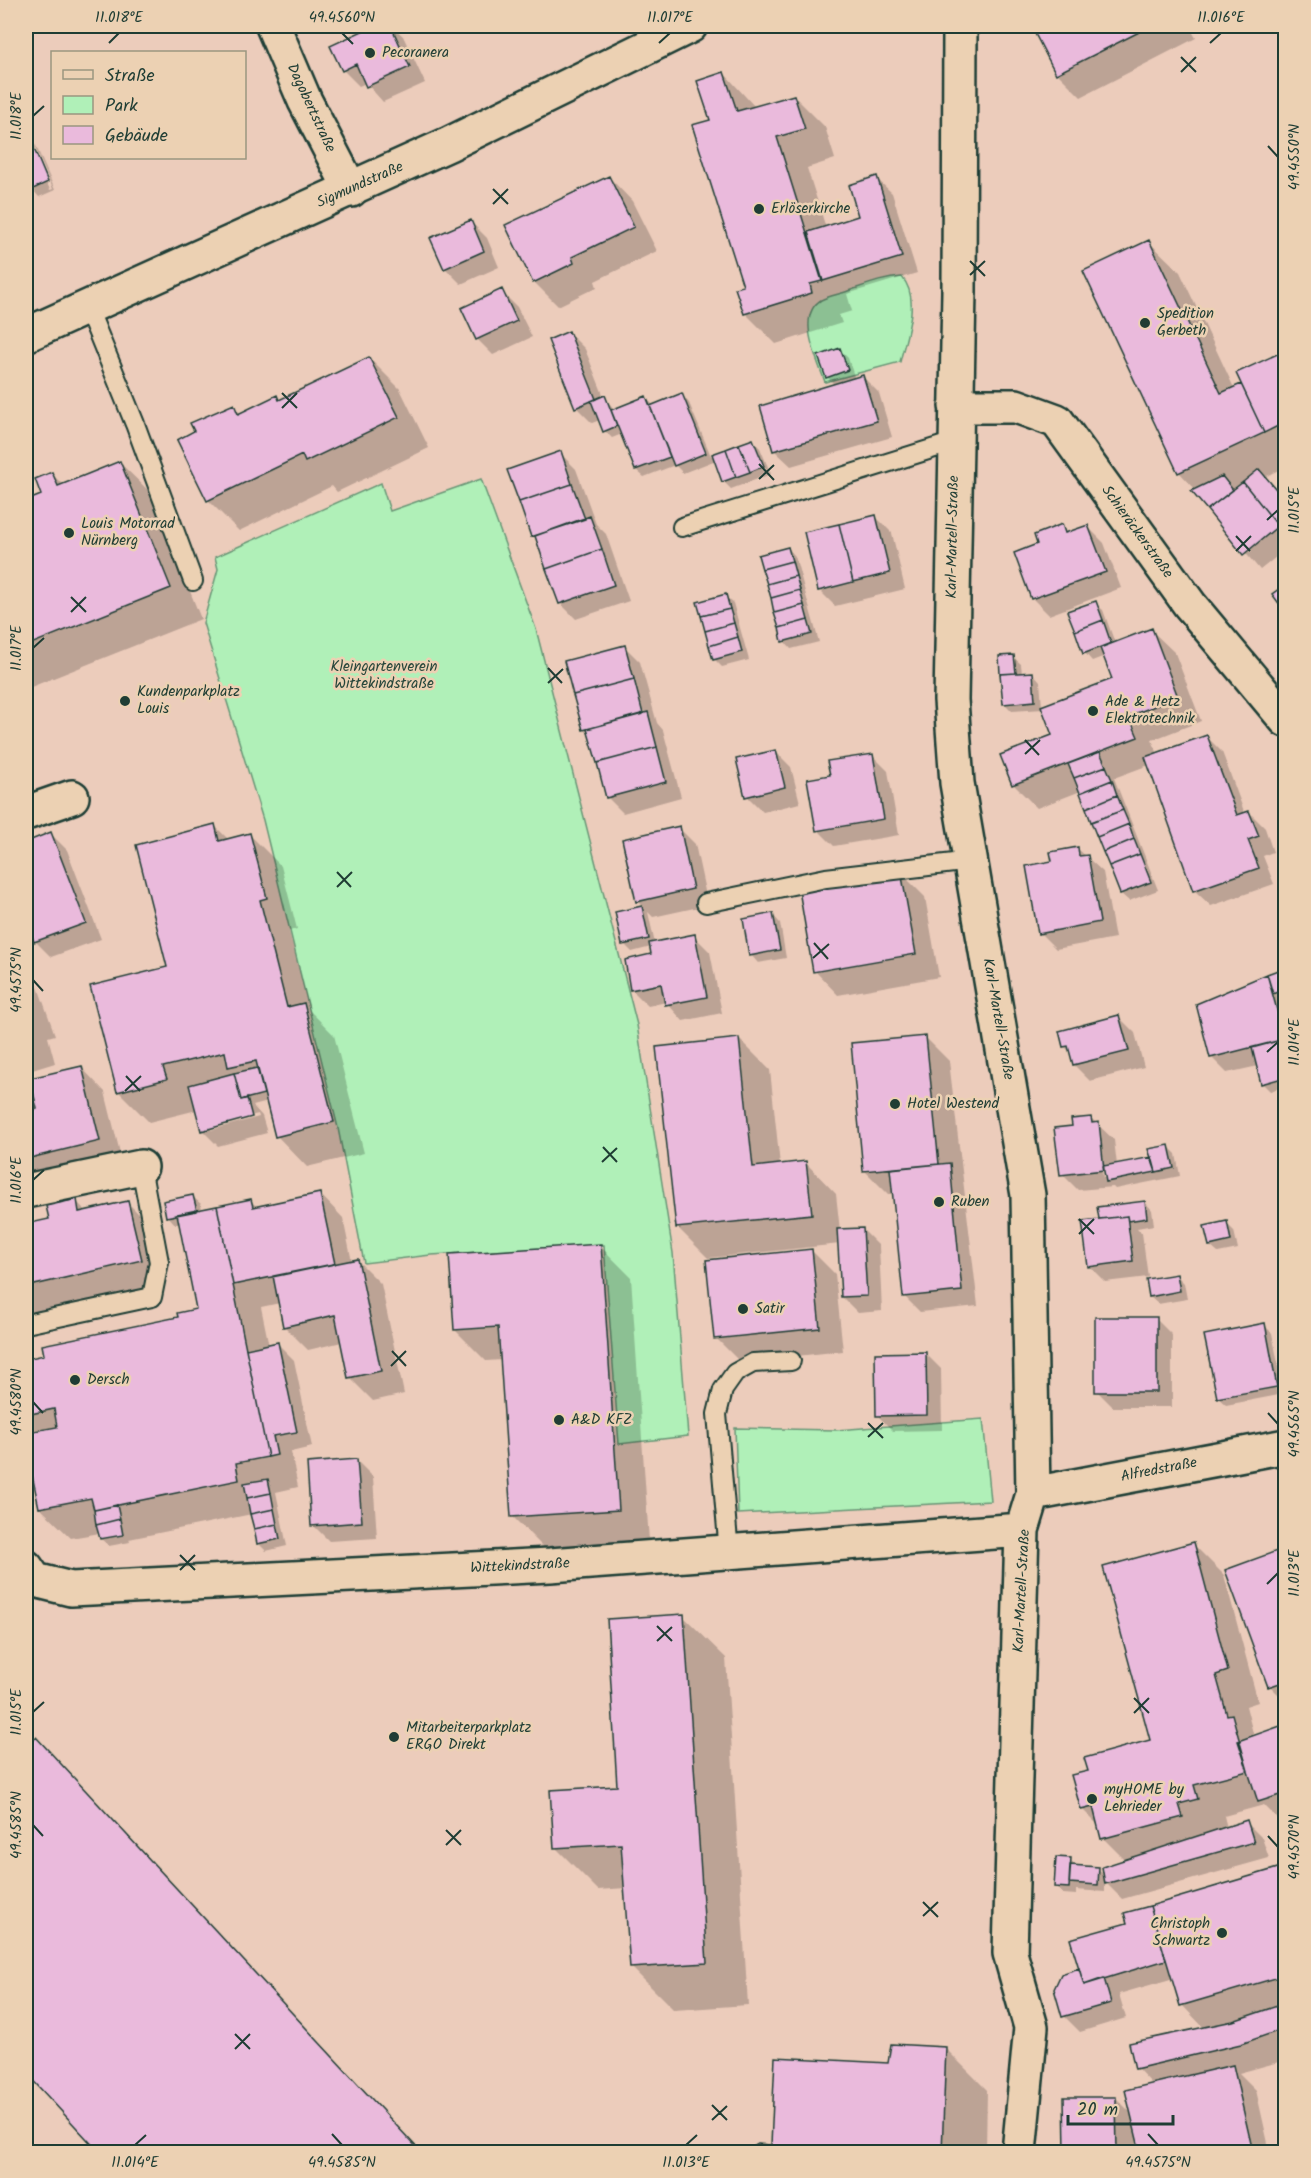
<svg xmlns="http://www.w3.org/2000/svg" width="1311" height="2178" viewBox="0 0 1311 2178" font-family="Kalam,sans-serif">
	<rect width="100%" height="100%" fill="#ecccbb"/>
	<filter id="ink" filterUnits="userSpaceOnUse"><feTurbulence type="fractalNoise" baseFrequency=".0167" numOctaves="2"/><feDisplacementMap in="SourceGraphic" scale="12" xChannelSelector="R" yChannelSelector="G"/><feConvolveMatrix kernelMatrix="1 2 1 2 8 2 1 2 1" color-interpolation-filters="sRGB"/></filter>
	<g filter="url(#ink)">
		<path fill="#b0f0b8" stroke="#689676" stroke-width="1.5" d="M902 277C921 299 906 336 900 362L825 382C818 361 795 316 821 300 829 296 840 294 848 291 866 285 883 278 902 277Z
			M481 479 536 629 637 1025 673 1253 688 1436 619 1444 604 1245 431 1255 364 1263 338 1128 263 820 203 623 218 569 215 557 381 483 390 511Z
			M983 1419 991 1501 738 1514 735 1428 836 1430Z"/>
		<path fill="#0003" fill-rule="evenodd" d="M377 26H392L403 36 425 83 383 102 366 83 359 86 343 70 332 47Z
			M1033 26H1189L1196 38 1081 97 1057 73Z
			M724 73 755 107 794 96 825 127 835 159 807 168 826 228 860 217 876 178 892 193 917 273 847 294 852 311 839 315 842 323 776 344 745 313V286L712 121Z
			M28 138 36 146 55 190 39 197 32 189 26 174V139ZM31 145H34L53 189 50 190Z
			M609 177 632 201 657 251 595 281 597 287 558 306 534 282Z
			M471 222 487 238 499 267 461 284 445 268Z
			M1149 242 1180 272 1234 388 1286 352V467L1265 477 1286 501V549L1260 570 1208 509 1196 490 1179 472Z
			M501 291 517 307 532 337 493 355 477 339Z
			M569 333 585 349 604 397 615 410 646 398 654 406 682 395 689 403 711 456 753 441 760 448 771 474 731 489 724 482 716 460 683 473 675 465 644 477 636 470 622 434 612 438 605 431 600 420 592 423 576 407Z
			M840 350 848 358 855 379 863 377 879 393 892 437 791 466 775 451 762 407 835 385 827 377Z
			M369 358 400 389 429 448 337 492 332 486 239 531 208 500 196 432 233 406 241 414 277 397 281 401Z
			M560 453 576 469 596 524 606 534 629 601 576 619 560 603 509 471Z
			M120 463 151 493 201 619 26 689V503L43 496 52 474 63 485Z
			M876 517 892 533 905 589 835 606 819 590Z
			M1061 526 1069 534 1088 527 1104 543 1121 588 1049 615 1033 599 1016 553 1039 545Z
			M788 548 795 556 819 642 791 649 784 641Z
			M725 596 733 603 749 660 722 667 714 659Z
			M1095 603 1103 610 1115 643 1151 630 1175 653 1201 721 1152 740 1158 754 1206 736 1222 752 1245 814 1249 812 1265 828 1273 852 1263 856 1274 884 1211 906 1195 891 1149 765 1114 778 1158 890 1129 901 1121 894 1081 791 1037 808 1013 784 1054 736 1044 709 1012 711 1004 703 1001 657H1013L1021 664 1022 674 1033 673 1040 681 1042 707 1114 680 1105 656 1092 661 1085 653Z
			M624 646 640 662 657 723 663 730 681 797 623 813 607 797 591 736 584 729Z
			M775 751 791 767 800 803 763 812 747 796Z
			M872 755 888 771 899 835 834 846 818 830 832 777Z
			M215 826 229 840 250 835 281 866 297 929 289 931 310 1011 334 1035 364 1153 307 1167 277 1136 268 1102 253 1106 262 1116 267 1133 218 1146 202 1130 197 1110 149 1122 118 1091 169 968ZM258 1114 259 1117 211 1130V1126Z
			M679 828 695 844 708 905 653 917 648 912 655 944 694 936 710 952 722 1013 683 1021 666 1002 648 1006 632 990 653 956 651 947 632 952 624 944 617 913 643 907 637 901Z
			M51 834 67 850 101 939 51 957 35 941 26 915V844Z
			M1077 848 1103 872 1115 938 1056 949 1040 933 1054 862Z
			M901 873 925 897 939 977 838 995 815 971Z
			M773 915 780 923 786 958 758 963 751 955Z
			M26 953 55 1035 48 1037 55 1063 26 1072Z
			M1286 968V1086L1270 1091 1262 1083 1258 1066 1227 1073 1211 1057 1198 1005Z
			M1119 1017 1135 1033 1144 1067 1090 1081 1074 1065 1071 1053 1064 1046Z
			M926 1038 949 1061 978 1306 920 1312 904 1296 894 1194H888L865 1171Z
			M739 1039 770 1070 780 1165 806 1163 836 1194 840 1231 863 1230 879 1246 882 1311 858 1313 842 1297 840 1244 708 1258 677 1227Z
			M82 1068 105 1092 123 1165 26 1188V1113L39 1110Z
			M1091 1118 1114 1140 1117 1165 1154 1158 1168 1146 1176 1154 1180 1176 1115 1189 1113 1187 1078 1190 1062 1174 1073 1127ZM1101 1162 1105 1169 1106 1178H1103Z
			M320 1194 343 1218 352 1262 357 1260 381 1284 404 1394 373 1401 349 1377 342 1342 308 1350 284 1326 280 1303 261 1307 269 1346 278 1344 294 1360 312 1447 291 1452 298 1487 276 1492 287 1546 266 1551 258 1543 252 1514 129 1539 130 1542 109 1546 101 1539 100 1533 71 1538 40 1508 37 1489 26 1478V1455L34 1454 33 1450 26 1451V1360L179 1319 198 1310 180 1223 175 1224 168 1216 193 1197 201 1204 202 1211 251 1201 257 1207Z
			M76 1201 87 1212 127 1202 151 1226 165 1284 26 1316V1226L51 1220Z
			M1145 1202 1152 1210 1154 1225 1137 1228 1142 1233 1148 1277 1105 1282 1089 1266 1100 1220 1098 1208Z
			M1226 1223 1234 1231 1238 1249 1218 1253 1210 1246Z
			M600 1246 631 1277 649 1541 543 1547 513 1517 502 1360 486 1361 455 1330Z
			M811 1250 835 1274 843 1351 740 1362 716 1338Z
			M1176 1275 1184 1283 1187 1299 1158 1304 1150 1297 1148 1280Z
			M1156 1319 1172 1335V1407H1113L1097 1391Z
			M1264 1325 1272 1333 1284 1394 1226 1405 1218 1398Z
			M925 1353 941 1369 942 1430 893 1431 877 1415Z
			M357 1461 373 1477 377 1538 329 1541 313 1525Z
			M1193 1544 1224 1575 1258 1702 1246 1706 1254 1737 1286 1726V1827L1264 1805 1224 1816 1227 1828 1246 1822 1262 1838 1269 1858 1122 1899 1105 1882V1892L1076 1890V1895L1063 1894 1055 1886 1070 1860 1077 1867 1098 1869 1105 1876 1126 1861 1103 1838 1099 1826 1082 1809 1090 1772 1152 1741Z
			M1284 1550 1286 1551V1702L1270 1686Z
			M683 1616 726 1658 748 2005 674 2010 631 1967 626 1888 598 1890 555 1847 619 1788Z
			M36 1739 59 1763 421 2152H101L26 2071V1748Z
			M1281 1868 1286 1873V2060L1239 2073 1256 2090 1270 2152H1066V2099L1116 2098 1133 2115 1153 2085 1137 2068 1205 2029 1182 2005 1174 1978 1119 1994 1126 2018 1080 2032 1064 2016 1081 1969 1129 1924 1126 1914Z
			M945 2048 987 2090 986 2152H746L773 2146 890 2065Z"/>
		<path fill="#eabadc" stroke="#1f3d34" stroke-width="1.5" d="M373 26H391L410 67 366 87 356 64 342 71 330 46Z
			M1031 26H1151L1056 74Z
			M724 72 737 111 794 95 805 129 777 137 822 281 810 284 812 293 744 314 735 288 743 286 692 125 710 120 697 81Z
			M29 137 48 182 31 190 26 178V138Z
			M609 176 634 227 572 257 574 263 533 283 505 225Z
			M877 176 902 257 823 281 808 232 858 216 849 185Z
			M471 220 484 251 444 269 430 238Z
			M1149 240 1221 393 1241 384 1264 433 1178 473 1083 271Z
			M502 289 517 321 476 340 461 308Z
			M569 331 596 399 575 408 548 340Z
			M840 348 848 370 826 378 818 356Z
			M1286 350V422L1264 433 1236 373Z
			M369 357 399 417 305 462 302 455 207 501 177 440 194 431 190 423 234 404 238 414 277 395 279 400Z
			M863 375 877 421 773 451 760 406Z
			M682 393 706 453 674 466 650 406Z
			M605 395 617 426 603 432 591 401Z
			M646 396 670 457 635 470 611 410Z
			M753 439 764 466 750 472 739 444Z
			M739 444 750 472 736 477 726 449Z
			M726 449 736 477 722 482 712 454Z
			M561 451 572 484 519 502 507 470Z
			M120 461 171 588 26 646V501L41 495 35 479 52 472 58 486Z
			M1259 469 1286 501V521L1278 526 1243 482Z
			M1222 476 1233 490 1207 510 1191 491Z
			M1243 482 1278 526 1243 555 1207 510Z
			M572 484 585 519 531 537 519 502Z
			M876 515 890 573 853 582 839 524Z
			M590 516 602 549 546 569 535 536Z
			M839 524 853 582 818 591 804 532Z
			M1062 524 1065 533 1088 525 1106 572 1031 599 1014 553 1037 544 1034 535Z
			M788 547 792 561 762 569 758 555Z
			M602 549 614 585 559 604 546 569Z
			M792 561 796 576 767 584 762 569Z
			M796 576 800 590 771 598 767 584Z
			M1286 584V613L1272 594Z
			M800 590 804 605 774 613 771 598Z
			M726 594 730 609 701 616 697 602Z
			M1096 601 1103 620 1075 631 1067 611Z
			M804 605 808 620 779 628 774 613Z
			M730 609 734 623 705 631 701 616Z
			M808 620 812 634 782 642 779 628Z
			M1103 620 1111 643 1083 654 1075 631Z
			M734 623 738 637 709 646 705 631Z
			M1152 628 1178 697 1129 716 1138 737 1012 785 1000 755 1052 735 1041 706 1112 679 1100 648Z
			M738 637 742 652 713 660 709 646Z
			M625 645 634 679 573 695 564 661Z
			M1014 655 1016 673 1000 674 999 656Z
			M1033 672 1035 701 1003 704 1000 674Z
			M634 679 643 714 583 730 573 695Z
			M648 712 657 747 597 763 587 729Z
			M1207 735 1237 815 1249 811 1259 836 1248 840 1259 868 1193 891 1145 757Z
			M657 747 666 782 606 798 597 763Z
			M776 750 785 787 745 797 736 759Z
			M1100 752 1106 766 1074 778 1068 764Z
			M873 754 884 819 816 831 807 779 830 775 827 761Z
			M1106 766 1112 780 1080 793 1074 778Z
			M1112 780 1117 795 1086 808 1080 793Z
			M1117 795 1123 810 1091 822 1086 808Z
			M1123 810 1129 824 1097 837 1091 822Z
			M215 824 219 841 250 833 267 898 260 900 287 1007 304 1003 334 1122 275 1137 256 1061 228 1067 225 1052 163 1067 167 1079 117 1092 90 986 167 967 136 845Z
			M1129 824 1134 839 1103 852 1097 837Z
			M680 826 693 889 636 902 622 839Z
			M51 832 86 923 34 942 26 918V842Z
			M1134 839 1140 854 1109 866 1103 852Z
			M1078 847 1079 856 1088 855 1100 922 1038 934 1026 866 1052 861 1050 852Z
			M1140 854 1151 882 1120 894 1109 866Z
			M901 871 916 954 813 972 799 890Z
			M642 906 649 939 622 945 615 912Z
			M773 913 780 950 749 956 743 919Z
			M695 934 707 997 665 1005 661 984 630 990 625 960 651 954 649 943Z
			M1286 967V988L1273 994 1267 974Z
			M1267 974 1285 1039 1210 1058 1196 1004Z
			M1119 1015 1129 1051 1073 1065 1068 1046 1063 1047 1059 1031Z
			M926 1036 939 1164 863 1171 851 1043Z
			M739 1038 753 1167 806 1161 812 1214 676 1228 656 1047Z
			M1285 1039 1286 1077 1261 1084 1252 1048Z
			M82 1066 100 1141 26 1159V1112L37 1109 30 1078Z
			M257 1068 264 1094 241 1100 234 1073Z
			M234 1073 241 1100 247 1098 252 1117 201 1131 189 1085Z
			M1091 1117 1092 1123 1099 1122 1104 1170 1060 1175 1054 1128 1072 1126 1071 1119Z
			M1169 1145 1174 1168 1156 1172 1148 1149Z
			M1152 1157 1156 1172 1106 1182 1103 1166Z
			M950 1163 962 1291 903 1297 890 1169Z
			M320 1193 335 1264 233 1285 217 1206 251 1199 253 1207Z
			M193 1195 197 1211 166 1217 163 1201Z
			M77 1199 79 1212 128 1201 142 1260 30 1286 26 1267V1224L49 1219 46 1206Z
			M1145 1201 1147 1218 1128 1221 1127 1216 1099 1219 1097 1207Z
			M217 1206 268 1457 236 1463 239 1480 94 1510 91 1498 39 1508 31 1470 26 1471V1454L32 1453 28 1432 57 1427 54 1409 26 1415V1359L44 1355 42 1345 178 1317 177 1313 196 1309 177 1214Z
			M1127 1216 1133 1261 1088 1267 1082 1221Z
			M1227 1221 1231 1241 1209 1246 1204 1226Z
			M863 1228 867 1296 841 1297 837 1229Z
			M601 1244 619 1510 511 1517 498 1327 454 1330 449 1254Z
			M812 1249 820 1328 714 1339 706 1260Z
			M358 1259 381 1371 348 1378 335 1315 283 1327 273 1276Z
			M1177 1274 1180 1291 1149 1297 1146 1279Z
			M1095 1317H1157V1392H1095Z
			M1265 1323 1277 1387 1217 1398 1204 1335Z
			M278 1342 297 1432 273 1436 277 1455 268 1457 246 1349Z
			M926 1352 927 1415 876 1416 875 1353Z
			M357 1459 362 1522 311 1526 307 1463Z
			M268 1479 271 1493 247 1498 244 1483Z
			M271 1493 274 1509 250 1514 247 1498Z
			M117 1505 120 1519 96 1525 94 1510Z
			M274 1509 277 1524 254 1529 250 1514Z
			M120 1519 123 1535 100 1539 96 1525Z
			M277 1524 280 1539 257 1544 254 1529Z
			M1194 1542 1228 1671 1216 1675 1227 1715 1232 1714 1248 1771 1194 1785 1198 1799 1179 1804 1183 1817 1101 1839 1093 1807 1081 1810 1071 1775 1088 1771 1084 1758 1150 1740 1103 1567Z
			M1285 1548 1286 1681 1268 1687 1225 1570Z
			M684 1614 707 1963 630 1968 621 1844 554 1848 550 1790 617 1786 607 1619Z
			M1286 1724V1793L1258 1802 1238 1741Z
			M36 1737 421 2152H99L26 2073V1746Z
			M1247 1820 1254 1842 1105 1884 1102 1867Z
			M1056 1857 1071 1858 1069 1888 1054 1887Z
			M1070 1865 1099 1867 1098 1885 1069 1883Z
			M1281 1867 1286 1882V1975L1180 2006 1150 1906Z
			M1150 1906 1166 1960 1084 1985 1070 1939 1127 1923 1124 1913Z
			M1079 1968 1084 1985 1104 1978 1111 2003 1062 2017 1054 1989 1061 1974Z
			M1286 2003V2028L1241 2044 1135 2069 1129 2043 1233 2021Z
			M891 2044 946 2047 942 2152H744L758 2144 771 2145 775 2057 888 2063Z
			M1233 2065 1253 2152H1140L1125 2090Z
			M1064 2097H1116L1117 2152H1065Z"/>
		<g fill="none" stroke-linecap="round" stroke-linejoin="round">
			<defs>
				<path id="service" d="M87 306 135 424 193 581
					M682 527 954 442
					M706 903 826 878 971 861
					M26 1324 152 1297 159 1262 141 1167
					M729 1553 717 1414 723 1390 735 1373 753 1363 791 1361"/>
				<path id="minor" d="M273 26 305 101 351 190
					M960 26 959 291 951 700 957 783 1028 1195 1033 1494 1022 1530 1010 1953 1031 2027 1019 2152
					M956 406H1016L1057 421 1190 605 1286 720
					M26 813 72 797
					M26 1191 141 1167
					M1033 1494 1286 1446
					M26 1567 35 1580 71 1589 550 1565 1022 1530"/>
				<path id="secondary" d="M26 335 449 144 690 26"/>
			</defs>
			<use href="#service" stroke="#1f3d34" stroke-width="22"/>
			<use href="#minor" stroke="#1f3d34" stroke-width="38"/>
			<use href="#secondary" stroke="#1f3d34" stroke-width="38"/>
			<use href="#service" stroke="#ecd1b3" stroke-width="18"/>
			<use href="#minor" stroke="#ecd1b3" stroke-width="33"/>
			<use href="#secondary" stroke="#ecd1b3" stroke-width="33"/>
		</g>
	</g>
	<path fill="none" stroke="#1f3d34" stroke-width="2" d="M342 33 353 44M109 43 119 33M659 43 670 33M1210 43 1221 33M1181 57 1196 72M1181 72 1196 57M33 116 44 106M1268 146 1278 157M493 189 508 204M493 204 508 189M970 261 985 276M970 275 985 261M282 393 297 408M282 408 297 393M759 464 774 480M759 479 774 465M1267 520 1278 510M1236 536 1250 551M1236 551 1251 536M71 597 86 612M71 612 86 597M33 648 44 638M548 668 562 683M548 683 563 669M1025 740 1039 755M1025 754 1040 740M337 872 351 887M337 887 352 872M814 943 828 959M813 958 829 944M33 980 43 991M1267 1052 1278 1042M126 1076 140 1091M125 1091 141 1076M603 1147 617 1162M602 1162 617 1148M33 1180 44 1170M1079 1219 1094 1234M1079 1234 1094 1219M392 1351 406 1366M391 1366 406 1351M33 1402 43 1413M1268 1413 1278 1424M868 1423 883 1438M868 1437 883 1423M180 1555 195 1570M180 1570 195 1555M1267 1584 1278 1573M657 1626 672 1641M657 1641 672 1627M1134 1698 1149 1713M33 1712 44 1702M1134 1713 1149 1698M33 1825 43 1836M446 1830 461 1845M1268 1836 1278 1847M446 1845 461 1830M923 1902 938 1917M923 1916 938 1902M235 2034 250 2049M235 2049 250 2034M712 2105 727 2120M712 2120 727 2106M332 2134 342 2145M1148 2134 1158 2145M135 2145 146 2135M686 2145 697 2135"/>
	<g fill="#1f3d34" stroke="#ecd1b3" stroke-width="2">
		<circle cx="370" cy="53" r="6"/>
		<circle cx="759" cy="209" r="6"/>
		<circle cx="1145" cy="323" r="6"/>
		<circle cx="69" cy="533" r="6"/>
		<circle cx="125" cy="701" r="6"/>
		<circle cx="1093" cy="711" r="6"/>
		<circle cx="895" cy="1104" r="6"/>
		<circle cx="939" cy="1202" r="6"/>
		<circle cx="743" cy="1309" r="6"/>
		<circle cx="75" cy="1380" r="6"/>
		<circle cx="559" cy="1420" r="6"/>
		<circle cx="394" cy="1737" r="6"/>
		<circle cx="1092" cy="1799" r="6"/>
		<circle cx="1222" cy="1933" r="6"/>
	</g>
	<g text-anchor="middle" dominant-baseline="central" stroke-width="5" stroke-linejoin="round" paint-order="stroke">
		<g font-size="15" fill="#1f3d34" stroke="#ecd1b3" text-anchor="start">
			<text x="382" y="53">Pecoranera</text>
			<text x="771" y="209">Erlöserkirche</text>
			<text x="1157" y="314">Spedition<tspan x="1157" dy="17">Gerbeth</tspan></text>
			<text x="81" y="524">Louis Motorrad<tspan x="81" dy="17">Nürnberg</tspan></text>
			<text x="137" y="692">Kundenparkplatz<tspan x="137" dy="17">Louis</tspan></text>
			<text x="1105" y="702">Ade &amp; Hetz<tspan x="1105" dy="17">Elektrotechnik</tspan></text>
			<text x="907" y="1104">Hotel Westend</text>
			<text x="951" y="1202">Ruben</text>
			<text x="755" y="1309">Satir</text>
			<text x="87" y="1380">Dersch</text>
			<text x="571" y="1420">A&amp;D KFZ</text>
			<text x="406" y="1728">Mitarbeiterparkplatz<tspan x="406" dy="17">ERGO Direkt</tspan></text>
			<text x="1104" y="1790">myHOME by<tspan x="1104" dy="17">Lehrieder</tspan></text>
			<text x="1210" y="1924" text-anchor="end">Christoph<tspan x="1210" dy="17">Schwartz</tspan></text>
		</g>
		<g font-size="15" fill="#1f3d34" stroke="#ecd1b3">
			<text transform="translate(311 108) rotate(65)">Dagobertstraße</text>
			<text transform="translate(360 185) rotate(-24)">Sigmundstraße</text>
			<text transform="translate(1137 532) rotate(54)">Schieräckerstraße</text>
			<text transform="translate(953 537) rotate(-89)">Karl-Martell-Straße</text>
			<text transform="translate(998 1019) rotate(80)">Karl-Martell-Straße</text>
			<text transform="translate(1159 1470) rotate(-11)">Alfredstraße</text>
			<text transform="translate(520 1566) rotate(-3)">Wittekindstraße</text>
			<text transform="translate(1022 1591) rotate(-87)">Karl-Martell-Straße</text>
		</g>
		<g font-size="15" fill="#26463b" stroke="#ecd1b3">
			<text x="384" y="667">Kleingartenverein<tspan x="384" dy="17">Wittekindstraße</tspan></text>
		</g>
	</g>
	<rect width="1311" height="2178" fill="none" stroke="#ecd1b3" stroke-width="66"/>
	<rect x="51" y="51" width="195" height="108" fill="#ecd1b3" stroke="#9a9680" stroke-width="1.5"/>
	<rect x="63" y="70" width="30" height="9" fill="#ecd1b3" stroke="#9a9680" stroke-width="1.5"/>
	<text x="105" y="81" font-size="18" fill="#1f3d34">Straße</text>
	<rect x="63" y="96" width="30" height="18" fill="#b0f0b8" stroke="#9a9680" stroke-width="1.5"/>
	<text x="105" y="111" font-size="18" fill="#1f3d34">Park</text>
	<rect x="63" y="126" width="30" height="18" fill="#eabadc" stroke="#9a9680" stroke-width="1.5"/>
	<text x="105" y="141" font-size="18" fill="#1f3d34">Gebäude</text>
	<path d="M1068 2115v9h105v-9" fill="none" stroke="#1f3d34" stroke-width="3"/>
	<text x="1077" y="2115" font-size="18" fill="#1f3d34" stroke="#ecd1b3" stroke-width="4.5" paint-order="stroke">20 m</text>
	<rect x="33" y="33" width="1245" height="2112" fill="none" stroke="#1f3d34" stroke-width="2"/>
	<g font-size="15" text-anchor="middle" fill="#1f3d34">
		<text x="119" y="22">11.018°E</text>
		<text x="342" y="22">49.4560°N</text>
		<text x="670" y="22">11.017°E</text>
		<text x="1221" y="22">11.016°E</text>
		<text transform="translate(16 116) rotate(-90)" y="5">11.018°E</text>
		<text transform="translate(1294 157) rotate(-90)" y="5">49.4550°N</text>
		<text transform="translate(1294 510) rotate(-90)" y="5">11.015°E</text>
		<text transform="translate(16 648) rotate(-90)" y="5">11.017°E</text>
		<text transform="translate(16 980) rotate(-90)" y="5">49.4575°N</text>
		<text transform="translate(1294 1042) rotate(-90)" y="5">11.014°E</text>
		<text transform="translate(16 1180) rotate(-90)" y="5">11.016°E</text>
		<text transform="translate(16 1402) rotate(-90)" y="5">49.4580°N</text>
		<text transform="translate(1294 1424) rotate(-90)" y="5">49.4565°N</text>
		<text transform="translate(1294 1573) rotate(-90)" y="5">11.013°E</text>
		<text transform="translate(16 1712) rotate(-90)" y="5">11.015°E</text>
		<text transform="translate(16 1825) rotate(-90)" y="5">49.4585°N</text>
		<text transform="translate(1294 1847) rotate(-90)" y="5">49.4570°N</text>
		<text x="135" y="2167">11.014°E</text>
		<text x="342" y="2167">49.4585°N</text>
		<text x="686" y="2167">11.013°E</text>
		<text x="1158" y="2167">49.4575°N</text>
	</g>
</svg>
